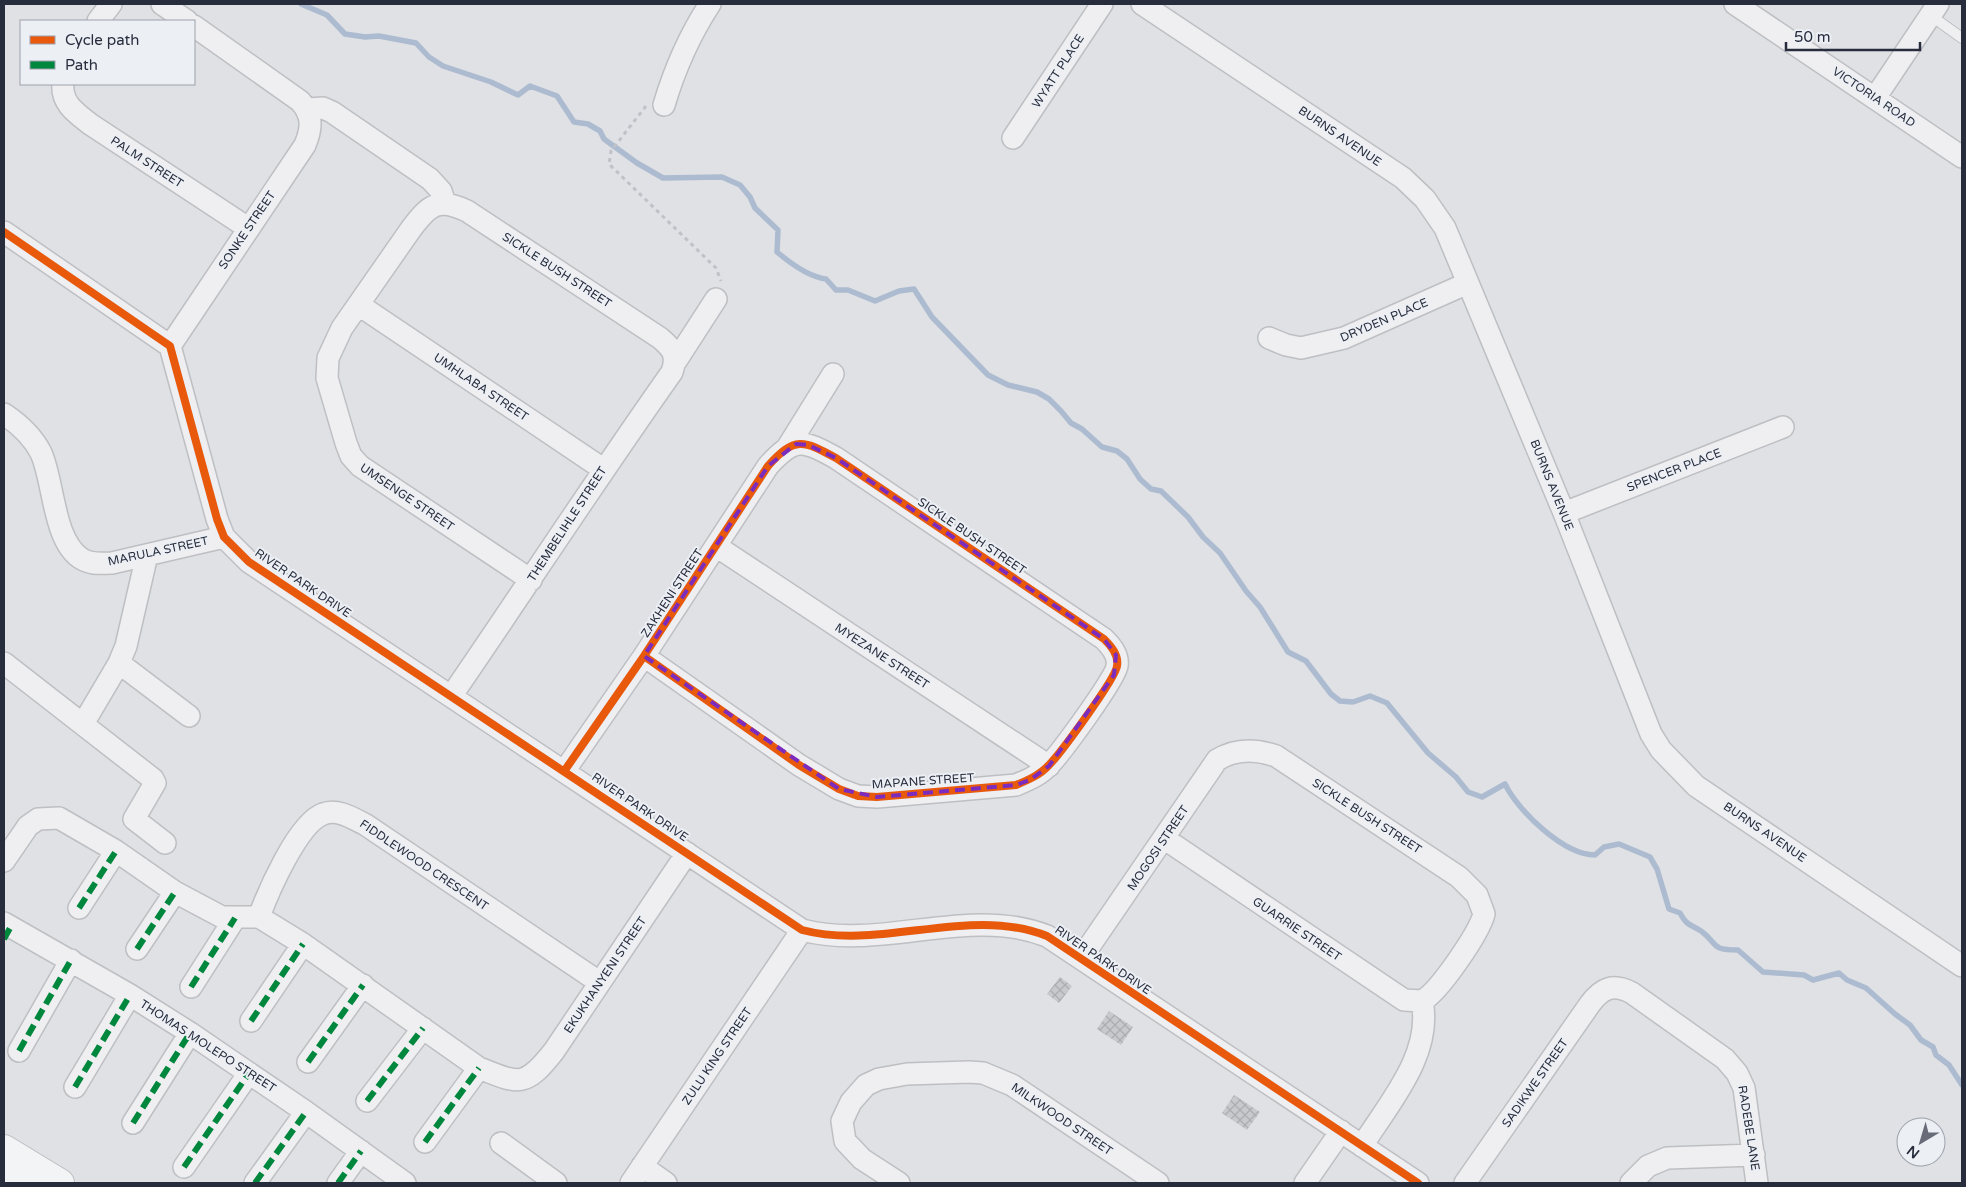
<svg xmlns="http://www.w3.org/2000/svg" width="1966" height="1187" viewBox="0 0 1966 1187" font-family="'Varela Round',sans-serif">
	<defs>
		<pattern id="building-cross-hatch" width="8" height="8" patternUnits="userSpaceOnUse" patternTransform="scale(1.25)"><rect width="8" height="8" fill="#c7c9cd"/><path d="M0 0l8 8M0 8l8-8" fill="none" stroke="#abadb1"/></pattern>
	</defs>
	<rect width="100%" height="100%" fill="#dfe1e5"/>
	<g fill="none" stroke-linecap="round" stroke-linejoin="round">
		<path stroke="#adbbd0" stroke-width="5.5" d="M301 4 327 15 345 34 365 37 379 36 416 43 429 57 443 66 491 82 518 95 530 86 557 96 574 122 588 124 600 131 604 139 637 163 663 178 722 177 740 185 750 197 755 208 778 230 777 252C790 263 809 277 826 279L836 290H848L875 301 899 291 914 289 932 317 988 375 1008 385 1037 392 1049 399 1061 411 1071 423 1082 429 1102 447 1117 451 1127 459 1140 479 1151 489 1161 491 1188 517 1203 537 1220 553 1246 591 1260 607 1288 652 1306 661 1331 694 1340 701 1353 702 1370 696 1387 703 1428 753 1456 777 1468 792 1482 797 1505 784C1518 811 1564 855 1595 855L1604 847 1619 844 1650 857 1657 869 1669 909 1680 913C1687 926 1690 924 1701 931 1719 944 1709 950 1738 950L1763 972 1804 975 1813 980 1839 973 1847 980 1866 988 1895 1014 1910 1025 1921 1040 1933 1047 1936 1055 1949 1065 1962 1085"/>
	</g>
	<path fill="url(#building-cross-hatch)" d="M1060 977 1072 986 1059 1003 1047 994Z
		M1109 1011 1133 1027 1121 1045 1097 1029Z
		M1234 1095 1260 1112 1247 1130 1222 1113Z"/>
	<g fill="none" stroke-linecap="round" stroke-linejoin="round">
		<defs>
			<path id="service" d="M1930 15 1962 38"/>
			<path id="minor" d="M162 4 187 21
				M1142 4 1403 178 1425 199 1445 228 1564 513 1651 734 1661 750 1696 786 1962 966
				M1735 4 1962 157
				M98 21 111 4
				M63 84C61 103 76 113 90 124L248 228
				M1875 98 1938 4
				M664 105C675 68 689 36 710 4
				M308 109 323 108 332 112 430 179 441 191 445 203
				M1013 138 1102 4
				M4 232 170 346 217 519 224 537 249 562 802 930C882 951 969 905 1047 936L1418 1183
				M359 305 603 469
				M1269 338 1286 345 1301 348 1344 338 1468 283
				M170 346 305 145C312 128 313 115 300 101L194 26
				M676 361 716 299
				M4 414C19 424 33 437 41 453 54 481 53 542 82 559 92 565 102 563 112 563L224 537
				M787 448 833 374
				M1564 513 1783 427
				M716 546 1049 766
				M4 663 153 779 155 783 134 819 165 843
				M119 663 189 716
				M452 695C526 587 597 478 672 372 678 355 672 348 660 338L467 211C438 197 429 205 411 229L342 328 328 358 327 378 346 443 351 456 360 466 531 580
				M83 724 119 663 126 646 147 555
				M565 770 644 656 768 466C795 436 803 440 836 458L1104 639C1111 646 1119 655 1117 666 1116 678 1060 754 1049 765 1040 775 1028 780 1016 785L877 797 858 796 839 789 799 765 644 656
				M4 861 28 826 38 819 59 818 116 851 175 892 222 917H259
				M79 908 116 851
				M4 923 130 995 190 1033 306 1112 405 1183
				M137 949 175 892
				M1082 957 1217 760C1236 748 1256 749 1276 756L1459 877 1477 895 1484 914C1479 933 1439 992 1422 1001L1404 1000 1165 839
				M599 982 366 825C354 819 338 808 323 814 298 823 268 892 259 917L303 944 479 1068C519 1084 525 1088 554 1051L687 853
				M191 987 235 918
				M251 1021 303 944
				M19 1051 71 960
				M308 1062 363 985
				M75 1087 130 995
				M367 1101 423 1028
				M133 1123 190 1033
				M425 1142 479 1068
				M501 1143 556 1183
				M1362 1146C1389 1103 1433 1054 1422 1001
				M642 1166 666 1183
				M184 1167 249 1073
				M255 1183 306 1112
				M338 1183 361 1151
				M631 1183 802 930
				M899 1183 862 1159 845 1141 842 1121 851 1102 866 1085 879 1079 907 1074 969 1072 983 1073 1012 1085 1158 1183
				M1305 1183 1341 1131
				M1465 1183 1590 1004C1602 988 1613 983 1632 993L1725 1059 1737 1073 1744 1088 1757 1183
				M1631 1183 1648 1166 1667 1158 1754 1155"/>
			<path id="primary" d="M4 1149 60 1183
				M4 1175 21 1183"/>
		</defs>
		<use href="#service" stroke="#bebfc3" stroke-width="12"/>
		<use href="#minor" stroke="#bebfc3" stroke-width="24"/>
		<use href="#primary" stroke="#bcbec2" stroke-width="30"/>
		<path stroke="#c1c2c8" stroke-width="3" stroke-dasharray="4 4" stroke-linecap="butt" d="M646 106 611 151 609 164 716 268 721 281"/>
		<use href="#service" stroke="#efeff1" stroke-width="10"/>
		<use href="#minor" stroke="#efeff1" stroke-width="21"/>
		<use href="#primary" stroke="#f3f4f5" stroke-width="28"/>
		<path stroke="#00873e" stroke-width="6" stroke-dasharray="12 6" stroke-linecap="butt" d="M79 908 116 851
			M4 939 10 928
			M137 949 175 892
			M191 987 235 918
			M251 1021 303 944
			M19 1051 71 960
			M308 1062 363 985
			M75 1087 130 995
			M367 1101 423 1028
			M133 1123 190 1033
			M425 1142 479 1068
			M184 1167 249 1073
			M255 1183 306 1112
			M338 1183 361 1151"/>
		<defs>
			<path id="cycleway" d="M4 232 170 346 217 519 224 537 249 562 802 930C882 951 969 905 1047 936L1418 1183
				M565 770 644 656 768 466C795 436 803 440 836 458L1104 639C1111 646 1119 655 1117 666 1116 678 1060 754 1049 765 1040 775 1028 780 1016 785L877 797 858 796 839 789 799 765 644 656"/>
		</defs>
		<use href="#cycleway" stroke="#eceff4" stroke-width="11"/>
		<use href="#cycleway" stroke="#e8590c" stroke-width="8"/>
	</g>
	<path fill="none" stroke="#7b2cbf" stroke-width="4" stroke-dasharray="10 6" stroke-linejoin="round" d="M796 444 808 445 836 458 1104 639 1116 655 1114 675 1049 766 1030 780 1016 785 877 797 839 789 644 656 768 466Z"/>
	<g text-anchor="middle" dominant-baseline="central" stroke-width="4" stroke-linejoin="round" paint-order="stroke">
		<g font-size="12" fill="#272d3d" stroke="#eceff4">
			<text transform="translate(1058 71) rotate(-57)">WYATT PLACE</text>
			<text transform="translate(1874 97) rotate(34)">VICTORIA ROAD</text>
			<text transform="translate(1340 136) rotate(34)">BURNS AVENUE</text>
			<text transform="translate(147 162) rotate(33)">PALM STREET</text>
			<text transform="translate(247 230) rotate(-56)">SONKE STREET</text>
			<text transform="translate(557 270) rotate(33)">SICKLE BUSH STREET</text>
			<text transform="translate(1384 320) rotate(-23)">DRYDEN PLACE</text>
			<text transform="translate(481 387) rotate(34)">UMHLABA STREET</text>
			<text transform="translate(1674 470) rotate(-21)">SPENCER PLACE</text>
			<text transform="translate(1552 485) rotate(68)">BURNS AVENUE</text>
			<text transform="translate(407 497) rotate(34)">UMSENGE STREET</text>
			<text transform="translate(567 524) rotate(-57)">THEMBELIHLE STREET</text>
			<text transform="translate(972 536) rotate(34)">SICKLE BUSH STREET</text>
			<text transform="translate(158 551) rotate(-12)">MARULA STREET</text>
			<text transform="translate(303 583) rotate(34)">RIVER PARK DRIVE</text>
			<text transform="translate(672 593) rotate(-57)">ZAKHENI STREET</text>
			<text transform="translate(882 656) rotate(33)">MYEZANE STREET</text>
			<text transform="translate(923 781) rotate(-4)">MAPANE STREET</text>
			<text transform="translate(640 807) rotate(34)">RIVER PARK DRIVE</text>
			<text transform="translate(1367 816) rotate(33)">SICKLE BUSH STREET</text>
			<text transform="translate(1765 832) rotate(34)">BURNS AVENUE</text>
			<text transform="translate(1158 848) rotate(-56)">MOGOSI STREET</text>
			<text transform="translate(424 865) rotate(34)">FIDDLEWOOD CRESCENT</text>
			<text transform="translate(1297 929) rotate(34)">GUARRIE STREET</text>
			<text transform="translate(1103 960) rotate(34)">RIVER PARK DRIVE</text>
			<text transform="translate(605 975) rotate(-56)">EKUKHANYENI STREET</text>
			<text transform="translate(208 1046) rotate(33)">THOMAS MOLEPO STREET</text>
			<text transform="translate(717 1056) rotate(-56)">ZULU KING STREET</text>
			<text transform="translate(1535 1083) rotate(-55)">SADIKWE STREET</text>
			<text transform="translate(1062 1119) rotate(34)">MILKWOOD STREET</text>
			<text transform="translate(1749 1128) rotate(81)">RADEBE LANE</text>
		</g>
	</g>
	<rect width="1966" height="1187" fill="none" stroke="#272d3d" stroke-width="10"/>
	<rect x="20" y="20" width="175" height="65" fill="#eceff4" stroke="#9da1ab"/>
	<rect x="30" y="36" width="25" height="8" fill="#e8590c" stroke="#9da1ab"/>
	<text x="65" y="45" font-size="15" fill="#272d3d">Cycle path</text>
	<rect x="30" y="61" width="25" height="8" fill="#00873e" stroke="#9da1ab"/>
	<text x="65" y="70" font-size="15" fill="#272d3d">Path</text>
	<g transform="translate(1921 1142) rotate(218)"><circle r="24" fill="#eceff4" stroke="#9da1ab"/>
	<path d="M0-4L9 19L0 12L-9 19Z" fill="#676c78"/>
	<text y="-8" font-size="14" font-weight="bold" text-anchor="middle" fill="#272d3d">N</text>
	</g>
	<path d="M1786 42v8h134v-8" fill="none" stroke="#272d3d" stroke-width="2.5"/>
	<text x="1794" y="42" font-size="15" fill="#272d3d" stroke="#eceff4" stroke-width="4" paint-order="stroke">50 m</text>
</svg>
